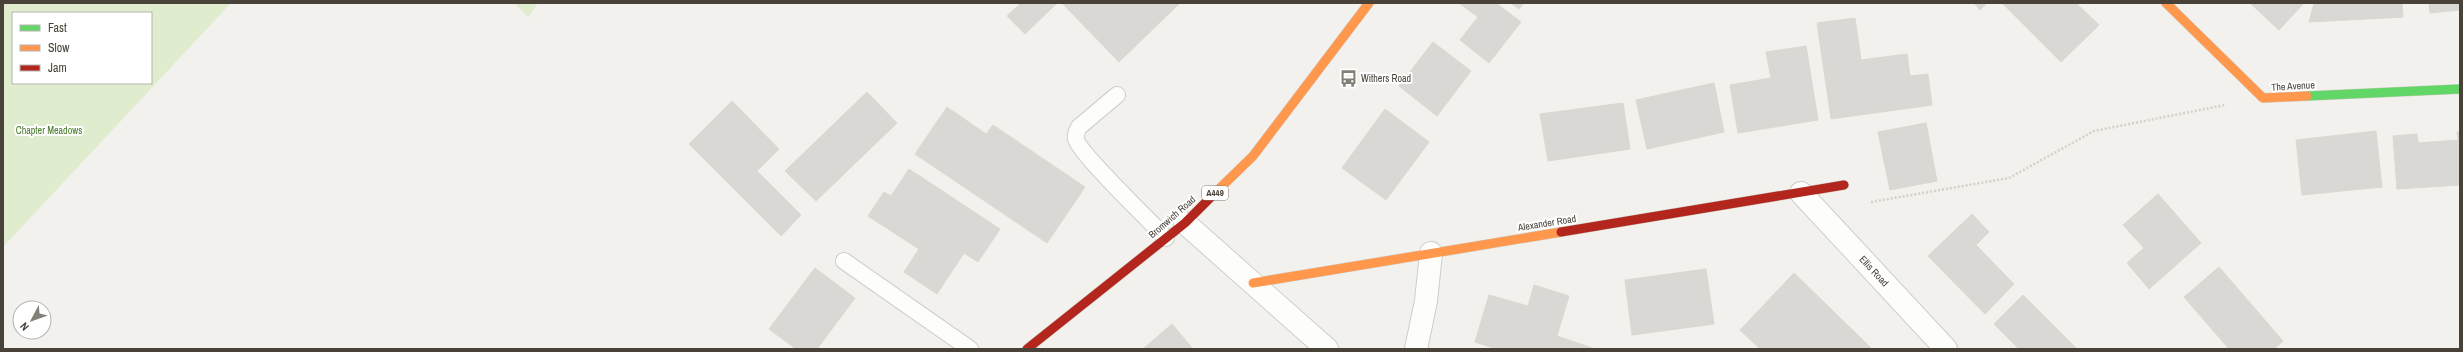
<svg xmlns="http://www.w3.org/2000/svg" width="2463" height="352" viewBox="0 0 2463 352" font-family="'Archivo Narrow',sans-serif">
	<rect width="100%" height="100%" fill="#f2f1ed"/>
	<path fill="#e0ecce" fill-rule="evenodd" d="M3 3H231L3 247ZM13 13H151V83H13Z
		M514 3H538L528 17Z"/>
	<path fill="#dad8d4" stroke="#dad8d3" d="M1021 3H1057L1025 34 1007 16Z
		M1062 3H1180L1119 62Z
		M1459 3H1496L1521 22 1489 63 1460 40 1478 17Z
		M1511 3H1524L1519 9Z
		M1974 3H1987L1980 10Z
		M2002 3H2076L2099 25 2061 62Z
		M2250 3H2304L2279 30Z
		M2314 3H2402L2403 17 2309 22Z
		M2429 3H2460V10L2430 13Z
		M1855 18 1861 60 1907 54 1910 76 1928 74 1932 105 1831 119 1817 23Z
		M1433 42 1471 71 1437 116 1399 86Z
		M1806 46 1818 120 1738 133 1730 85 1771 78 1766 52Z
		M1714 83 1724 132 1647 149 1636 100Z
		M867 92 897 123 816 201 785 171Z
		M732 101 779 149 757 171 801 215 781 236 689 144Z
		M1623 103 1630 149 1548 161 1540 114Z
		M947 107 986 134 993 125 1085 187 1047 243 915 154Z
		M1385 109 1429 142 1386 200 1342 168Z
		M1926 123 1937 181 1890 190 1878 132Z
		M2376 131 2382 187 2302 195 2296 140Z
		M2457 132H2460V185L2397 189 2393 136 2417 134 2418 143 2458 140Z
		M909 169 1000 229 978 262 964 253 937 294 904 272 919 249 868 216 884 192 891 196Z
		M2158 194 2201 243 2149 289 2127 263 2144 248 2123 225Z
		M1972 214 1989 232 1976 245 2014 284 1985 314 1928 256Z
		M2219 267 2283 341 2274 349H2229L2184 297Z
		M815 268 855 298 817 349H796L769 329Z
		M1706 269 1714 324 1632 335 1625 280Z
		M1794 273 1867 344 1863 349H1760L1740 330Z
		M1534 285 1569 296 1557 336 1595 349H1497L1475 342 1489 295 1528 306Z
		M2023 295 2077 349H2019L1994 324Z
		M1172 324 1193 349H1143Z
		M1867 344 1872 349H1863Z"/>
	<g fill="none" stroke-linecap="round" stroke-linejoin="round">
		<defs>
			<path id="lane" d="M1117 95 1079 127C1077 131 1075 134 1076 139 1079 153 1151 222 1166 238
				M844 261 970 349"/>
			<path id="street" d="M1801 193 1946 349
				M1185 223 1327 349
				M1416 349 1426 301 1431 253"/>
			<path id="fast" d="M2307 96 2460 89"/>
			<path id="slow" d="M2166 3 2263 98 2307 96
				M1216 192 1253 156 1369 3
				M1253 283 1561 232"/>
			<path id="jam" d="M1561 232 1844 185
				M1027 349 1185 223 1216 192"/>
		</defs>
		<use href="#lane" stroke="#cfcdc9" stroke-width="18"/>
		<use href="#street" stroke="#cfcdc9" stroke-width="24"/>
		<use href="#fast" stroke="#d1cec4" stroke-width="10"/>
		<use href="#slow" stroke="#d1cec4" stroke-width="10"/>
		<use href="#jam" stroke="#d1cec4" stroke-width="10"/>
		<path stroke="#d2d1cb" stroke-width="2.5" stroke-dasharray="2 2" stroke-linecap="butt" d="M1871 202 2009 178 2094 131 2225 105"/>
		<use href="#lane" stroke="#fdfdfc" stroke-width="16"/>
		<use href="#street" stroke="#fdfdfc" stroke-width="22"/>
		<use href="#fast" stroke="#63d668" stroke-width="9"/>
		<use href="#slow" stroke="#ff974d" stroke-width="9"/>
		<use href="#jam" stroke="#b3261e" stroke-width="9"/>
	</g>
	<defs>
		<symbol id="bus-bare" viewBox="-9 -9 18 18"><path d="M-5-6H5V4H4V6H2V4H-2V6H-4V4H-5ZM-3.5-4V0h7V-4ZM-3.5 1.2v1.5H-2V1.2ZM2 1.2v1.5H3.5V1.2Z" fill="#847f77" stroke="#fff" stroke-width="2.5" paint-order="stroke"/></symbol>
	</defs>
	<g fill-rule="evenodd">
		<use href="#bus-bare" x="1336" y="66" width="25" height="25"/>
	</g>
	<g text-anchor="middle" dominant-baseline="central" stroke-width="4" stroke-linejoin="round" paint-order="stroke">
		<rect fill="#fff" stroke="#807b74" stroke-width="1" x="1202" y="186" width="26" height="14" rx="3"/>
		<g font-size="9" font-weight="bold" fill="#494238">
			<text x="1215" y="193">A449</text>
		</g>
		<g font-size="10" fill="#494238" stroke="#fff" text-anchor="start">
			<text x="1361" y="78">Withers Road</text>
		</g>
		<g font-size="10" fill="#494238" stroke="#fff">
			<text transform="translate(2293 86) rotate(-3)">The Avenue</text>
			<text transform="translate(1172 217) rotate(-41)">Bromwich Road</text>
			<text transform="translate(1547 223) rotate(-9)">Alexander Road</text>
			<text transform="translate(1874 271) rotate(47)">Ellis Road</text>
		</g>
		<g font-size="10" fill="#497b2b" stroke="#fff">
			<text x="49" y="130">Chapter Meadows</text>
		</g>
	</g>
	<rect width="2463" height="352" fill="none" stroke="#494238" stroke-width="8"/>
	<rect x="12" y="12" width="140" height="72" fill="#ffffff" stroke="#b6b3af"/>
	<rect x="20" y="25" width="20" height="6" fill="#63d668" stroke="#b6b3af"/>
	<text x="48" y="32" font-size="12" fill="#494238">Fast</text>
	<rect x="20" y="45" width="20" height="6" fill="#ff974d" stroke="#b6b3af"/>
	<text x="48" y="52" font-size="12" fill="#494238">Slow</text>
	<rect x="20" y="65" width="20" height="6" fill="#b3261e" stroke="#b6b3af"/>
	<text x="48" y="72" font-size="12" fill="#494238">Jam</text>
	<g transform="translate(32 320) rotate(229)"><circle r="19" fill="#ffffff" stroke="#b6b3af"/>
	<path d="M0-3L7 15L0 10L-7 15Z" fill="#847f77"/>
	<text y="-6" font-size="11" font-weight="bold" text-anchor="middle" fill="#494238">N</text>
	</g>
</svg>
